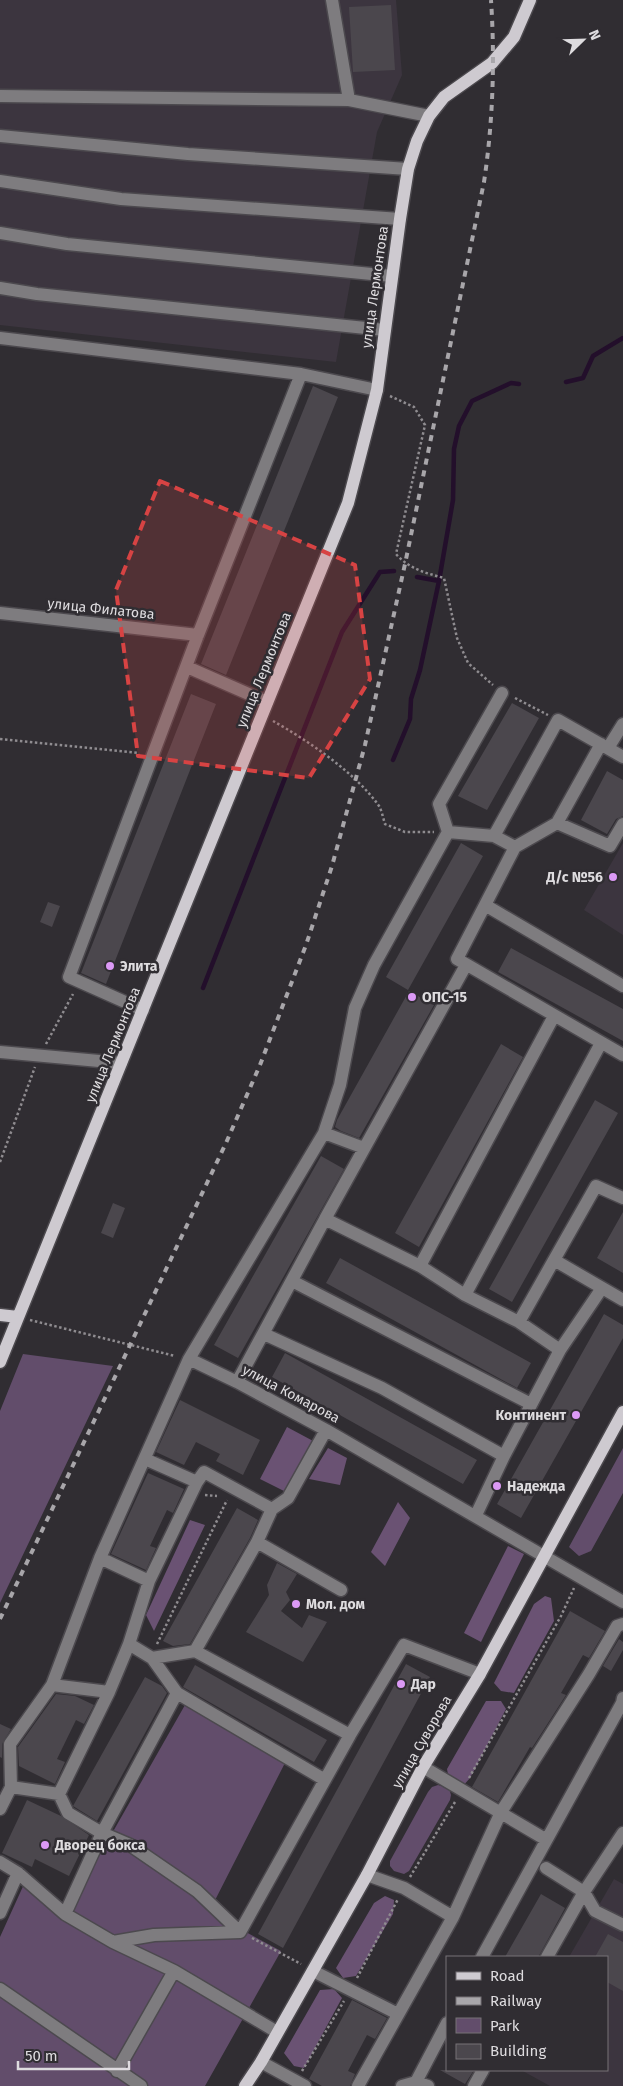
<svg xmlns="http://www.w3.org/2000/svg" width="623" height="2086" viewBox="0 0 623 2086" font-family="'Fira Sans',sans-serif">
	<rect width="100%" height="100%" fill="#302d32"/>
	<path fill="#3c353f" d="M0 0H396L402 75 377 132 336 362 0 325Z
		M623 843V935L584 910Z
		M614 1879 623 1884V2086H550L521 2070H607V1957H569Z"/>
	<path fill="#624d6b" d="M23 1354 113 1366 0 1603V1411Z
		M623 1448V1493L591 1551 579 1556 569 1547Z
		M185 1705 287 1759 209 1912 281 1951 205 2086H0V1937L25 1882 69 1909Z
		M438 1785 449 1788 451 1795 450 1800 409 1871 404 1874 394 1871 390 1866V1861L428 1792 432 1787Z"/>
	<path fill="#6a5273" d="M287 1427 315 1442 288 1493 260 1479Z
		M328 1448 347 1458 340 1485 309 1479Z
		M398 1502 410 1518 385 1566 371 1552Z
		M190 1520 205 1525 154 1631 146 1615Z
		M508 1546 524 1554 481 1642 464 1633Z
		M545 1596 551 1598 554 1621 514 1693 501 1691 494 1683 534 1604Z
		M486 1701H501L506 1709 470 1778 462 1787 449 1780 447 1769Z
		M385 1896 394 1900 393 1914 356 1976 343 1978 336 1968 374 1903Z
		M334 1989 342 1998 304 2068 294 2066 284 2053 320 1990Z"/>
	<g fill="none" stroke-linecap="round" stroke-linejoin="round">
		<path stroke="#230f2b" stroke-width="4.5" d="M566 382 583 378 593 356 623 338
			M417 577 439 581
			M393 760 410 719 411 699 420 670 439 581 453 500 454 449 459 426 472 401 511 383 519 384
			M203 988 342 632 380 572 394 571"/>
	</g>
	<path fill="#4b474d" d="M391 5 395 70 353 72 349 7Z
		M313 386 338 397 226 675 201 664Z
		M191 694 216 704 106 984 81 973Z
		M512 703 539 718 487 810 458 796Z
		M607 771 623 780V816L616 819 607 834 581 820Z
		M461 843 483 856 408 990 386 977Z
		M48 902 60 906 52 927 40 922Z
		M511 948 623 1009V1041L498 972Z
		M409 991 434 1005 359 1138 341 1131 335 1127 337 1120Z
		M501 1044 523 1057 419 1247 395 1233Z
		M595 1100 618 1113 512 1302 489 1289Z
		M321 1156 344 1169 238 1358 214 1345Z
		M113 1203 125 1208 113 1238 101 1233Z
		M623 1212V1273L597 1258Z
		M340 1258 531 1363 517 1388 326 1283Z
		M604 1314 623 1325V1338L521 1518 497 1504Z
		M285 1353 477 1460 463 1484 272 1377Z
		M180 1400 260 1440 243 1475 216 1461 220 1454 196 1442 184 1465 156 1452Z
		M148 1473 184 1489 173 1513 167 1510 150 1546 156 1548 146 1570 111 1554Z
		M237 1508 258 1520 250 1538 190 1644 173 1646 163 1641Z
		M277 1563 297 1574 286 1592 290 1600 281 1611 302 1628 309 1615 327 1622 303 1662 246 1632 269 1595 267 1585Z
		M570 1611 605 1631 589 1658 583 1655 561 1693 566 1695 532 1748 530 1747 498 1802 472 1787Z
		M619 1639 623 1642V1650L611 1671 603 1666Z
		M406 1664 430 1677 283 1948 258 1934Z
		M195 1665 327 1740 314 1762 183 1687Z
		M145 1677 162 1686 167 1693 97 1821 73 1806Z
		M56 1694 75 1696 94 1705 84 1724 76 1720 57 1759 65 1762 55 1784 19 1766 18 1747Z
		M0 1724 11 1729 2 1744V1758L0 1757Z
		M27 1800 61 1816 89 1835 69 1876 35 1859 32 1867 2 1853Z
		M541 1894 565 1908 540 1954 538 1957H505Z
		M608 1934 623 1942V1991L607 1982V1957H595Z
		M352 2000 387 2018 375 2039 367 2035 348 2071 355 2074 350 2086H322L309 2079Z
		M440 2070H474L465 2084Z"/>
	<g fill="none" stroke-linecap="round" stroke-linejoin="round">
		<defs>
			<path id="minor" d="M332 0 349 100
				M0 96 349 100 429 116
				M0 136 188 154 408 169
				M0 181 121 199 400 219
				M0 233 67 244 392 276
				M0 288 37 294 385 330
				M0 338 301 374
				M0 613 198 635
				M187 667 267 702
				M608 748 623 724
				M557 823 601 744
				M448 832 494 836 515 847 557 823 610 846 623 824
				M494 836 558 720 623 757
				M485 905 515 847
				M466 965 325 1219 420 1266 465 1295 519 1322 554 1260 623 1300
				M623 986 485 905 457 959 623 1055
				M143 1010 69 977 198 635 301 374 377 390
				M0 1052 121 1063
				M324 1133 364 1148
				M554 1260 596 1186 623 1198
				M420 1266 554 1016
				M292 1281 531 1404
				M465 1295 601 1043
				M264 1334 382 1388 504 1456
				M560 1350 602 1288
				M189 1359 237 1382 326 1430 623 1602
				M237 1382 325 1219
				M326 1430 288 1498 272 1509 257 1542 195 1651 350 1735
				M145 1459 197 1482
				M476 1515 504 1456 560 1350 519 1322
				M257 1542 341 1590
				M100 1558 149 1581
				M129 1644 152 1658 195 1651
				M152 1658 177 1693
				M52 1685 109 1692
				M423 1767 545 1839
				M11 1787 10 1744 52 1685 100 1558 189 1359 324 1133 340 1085 355 1008 374 965 448 832 439 804 502 693
				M59 1794 68 1813 102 1833 130 1845 197 1891 240 1932
				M0 1809 11 1787 59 1794 109 1692 129 1644 149 1581 197 1482 204 1472 272 1509
				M0 1862 18 1873 65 1914 113 1942 174 1971 277 2032
				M546 1868 584 1892 595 1911 623 1925
				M367 1875 404 1888 453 1917
				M0 1913 18 1873
				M65 1914 102 1833 177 1693 325 1780
				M240 1932 350 1735 404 1645 480 1674
				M113 1942 154 1935 240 1932
				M482 1957 622 1703 623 1698
				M547 1957 584 1892 623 1833
				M313 1971 398 2014
				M0 1989 141 2086
				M261 2062 305 2086
				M117 2071 174 1971
				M416 2082 447 2023
				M358 2086 453 1917 501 1812 589 1674 617 1626 623 1624
				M402 2086 416 2082 428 2086
				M474 2086 483 2070"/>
			<path id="major" d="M0 1315 18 1317
				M0 1362 348 503 377 390 400 219 408 169 417 141 429 116 444 97 492 63 514 37 530 0
				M245 2086 261 2062 367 1875 423 1767 480 1674 623 1412"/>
		</defs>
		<use href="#minor" stroke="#4c494e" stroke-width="15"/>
		<use href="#major" stroke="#4c494e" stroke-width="15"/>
		<path stroke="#8f8c90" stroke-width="2.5" stroke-dasharray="2.5 2.5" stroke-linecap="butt" d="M390 396 414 407 425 425 396 554C409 569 426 573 444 578L457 638 468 663 493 685
			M515 698 548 715
			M273 721C307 740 356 773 379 806 382 811 383 818 385 824L405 832H434
			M0 739 139 753
			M46 1044 73 994
			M0 1162 35 1067
			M30 1320 175 1356
			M205 1495 217 1496
			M157 1644 227 1500
			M469 1778 561 1616 574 1588
			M410 1877 455 1802
			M252 1938 301 1964
			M357 1978 398 1899
			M302 2071 344 2001"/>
		<use href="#minor" stroke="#7e7c7f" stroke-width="12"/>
		<use href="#major" stroke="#cecad0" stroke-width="12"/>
		<path stroke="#a8a6aa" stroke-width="4" stroke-dasharray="6 6" stroke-linecap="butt" d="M0 1619 226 1143 260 1065 306 945 332 866 365 745 405 564 484 182C493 122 495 60 491 0"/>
	</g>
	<path fill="#d74343" fill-opacity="0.2" stroke="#d74343" stroke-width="4" stroke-dasharray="10 6" stroke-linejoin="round" d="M160 481 355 565 370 679 309 778 138 756 116 590Z"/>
	<g fill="#db99f5" stroke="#302d32" stroke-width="2">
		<circle cx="613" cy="877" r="5"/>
		<circle cx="110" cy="966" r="5"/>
		<circle cx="412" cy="997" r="5"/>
		<circle cx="576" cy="1415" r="5"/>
		<circle cx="497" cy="1486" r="5"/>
		<circle cx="296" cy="1604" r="5"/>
		<circle cx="401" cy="1684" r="5"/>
		<circle cx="45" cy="1845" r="5"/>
	</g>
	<g text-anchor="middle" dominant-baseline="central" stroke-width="5" stroke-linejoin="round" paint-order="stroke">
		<g font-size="14" fill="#dedcdf" stroke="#302d32">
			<text transform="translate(375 287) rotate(-82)">улица Лермонтова</text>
			<text transform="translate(101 609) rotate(6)">улица Филатова</text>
			<text transform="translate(264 670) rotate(-68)">улица Лермонтова</text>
			<text transform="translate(113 1045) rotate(-68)">улица Лермонтова</text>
			<text transform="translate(291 1394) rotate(28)">улица Комарова</text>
			<text transform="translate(422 1742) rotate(-60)">улица Суворова</text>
		</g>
		<g font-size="14" font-weight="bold" fill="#dedcdf" stroke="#302d32" text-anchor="start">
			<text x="603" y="877" text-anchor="end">Д/с №56</text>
			<text x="120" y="966">Элита</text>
			<text x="422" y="997">ОПС-15</text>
			<text x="566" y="1415" text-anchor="end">Континент</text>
			<text x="507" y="1486">Надежда</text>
			<text x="306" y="1604">Мол. дом</text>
			<text x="411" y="1684">Дар</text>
			<text x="55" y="1845">Дворец бокса</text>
		</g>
	</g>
	<rect x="446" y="1956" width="162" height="115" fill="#302d32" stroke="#767377"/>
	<rect x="456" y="1972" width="25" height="8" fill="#cecad0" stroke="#767377"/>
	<text x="490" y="1981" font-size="15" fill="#dedcdf">Road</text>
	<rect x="456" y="1997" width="25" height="8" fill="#a8a6aa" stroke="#767377"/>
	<text x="490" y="2006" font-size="15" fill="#dedcdf">Railway</text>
	<rect x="456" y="2018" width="25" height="15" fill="#624d6b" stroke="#767377"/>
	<text x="490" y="2031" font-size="15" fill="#dedcdf">Park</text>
	<rect x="456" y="2044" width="25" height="15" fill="#4b474d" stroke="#767377"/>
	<text x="490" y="2056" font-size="15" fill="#dedcdf">Building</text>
	<g transform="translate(583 40) rotate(67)" stroke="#302d32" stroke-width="4" paint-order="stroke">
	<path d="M0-4L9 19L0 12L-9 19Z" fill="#dedcdf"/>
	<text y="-8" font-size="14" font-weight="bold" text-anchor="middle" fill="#dedcdf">N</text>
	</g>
	<path d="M18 2061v8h111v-8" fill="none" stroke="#dedcdf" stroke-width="2.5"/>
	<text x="25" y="2061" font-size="15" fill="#dedcdf" stroke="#302d32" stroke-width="4" paint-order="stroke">50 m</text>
</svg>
